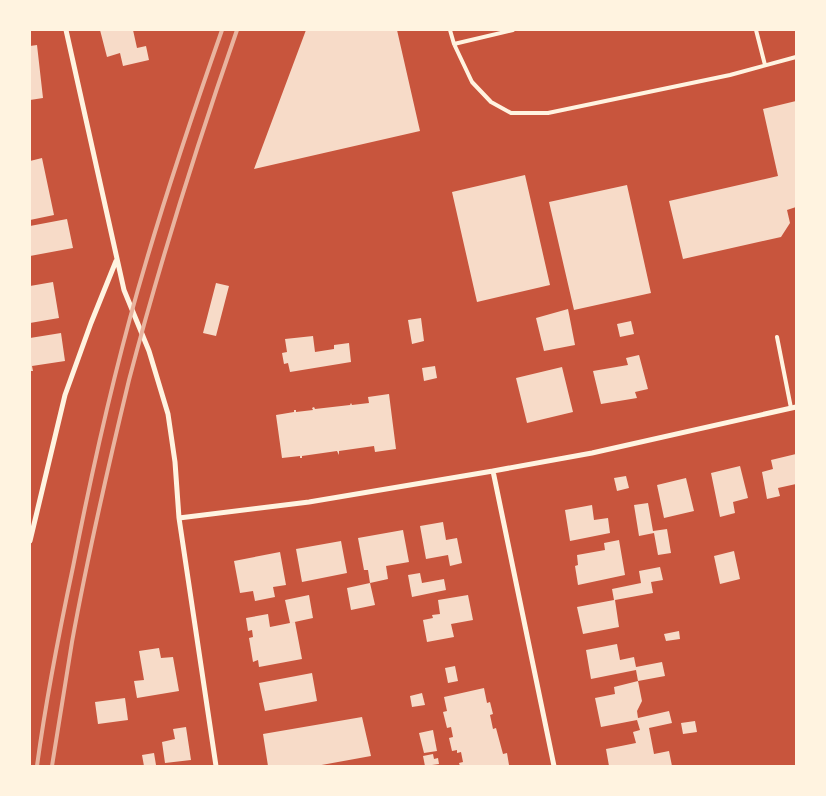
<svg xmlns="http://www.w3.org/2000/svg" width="826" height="796" viewBox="0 0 826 796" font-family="Cabin,sans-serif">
	<rect width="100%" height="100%" fill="#c8553d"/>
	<path fill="#f7dbc8" d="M100 30H133L137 48 146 46 149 60 123 66 120 53 107 57Z
		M306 30H397L420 131 254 169Z
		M37 45 43 98 30 100V46Z
		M796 101V207L787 210 790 223 781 237 683 259 669 201 778 176 763 109Z
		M42 158 54 215 30 220V161Z
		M525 175 550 285 477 302 452 192Z
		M627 185 651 293 574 310 549 202Z
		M67 219 73 248 30 256V226Z
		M53 282 59 318 30 323V286Z
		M216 283 229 286 216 336 203 333Z
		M568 309 575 345 544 351 536 318Z
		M421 318 424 341 412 344 408 320Z
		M631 321 634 334 620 337 617 324Z
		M61 333 65 361 32 366 33 371H30V338Z
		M313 336 315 352 334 349V345L349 343 351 362 290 372 288 363 284 364 282 353 287 352 285 339Z
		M639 355 648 389 635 392 637 398 601 404 593 371 628 365 626 358Z
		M435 366 437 378 424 381 422 368Z
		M562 367 573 412 527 423 516 378Z
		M389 394 396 449 375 452 374 446 339 451V455L337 451 302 456V458H300V456L282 458 276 415 294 412V410H296V412L313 410 312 408 314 407 315 409 350 405 351 403 352 405 369 403 368 397Z
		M796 454V484L778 488 780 496 767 499 762 472 773 469 771 460Z
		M740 466 748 498 733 502 735 513 720 517 711 473Z
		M626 476 629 488 617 491 614 478Z
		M686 478 694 511 664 518 657 485Z
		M648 503 653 531 667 529 671 553 658 555 654 533 639 536 634 505Z
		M592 505 594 520 608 518 610 533 570 541 565 510Z
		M443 522 446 540 457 538 462 563 450 566 448 555 426 559 420 526Z
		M403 530 409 562 386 566 388 579 370 583 368 570H364L358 538Z
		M619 540 625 575 578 585 575 566 578 565 577 555 605 550 604 543Z
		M341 541 347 573 302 582 296 549Z
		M734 551 740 579 720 584 714 556Z
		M280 552 286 585 273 587 275 597 255 601 253 591 240 593 234 561Z
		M660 567 663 580 651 582 653 593 615 600 619 627 583 634 577 607 614 600 612 589 641 583 639 571Z
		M420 573 422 583 444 579 446 590 412 597 408 575Z
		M370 583 375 605 351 610 347 588Z
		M309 595 313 618 290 623 285 600Z
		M468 595 473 620 451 624 454 637 427 642 423 620 433 618 432 615 440 614 438 600Z
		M268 614 270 627 295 622 302 659 259 667 258 660 253 662 249 638 253 637 252 630 248 631 246 618Z
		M679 631 680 639 666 641 664 634Z
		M617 644 620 660 634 657 636 667 662 662 665 676 638 681 642 701 637 711 638 718 669 711 672 723 649 728 654 754 669 751 672 766H609L606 749 636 743 633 732 640 730 637 720 601 727 595 698 615 694 614 687 638 681 636 670 591 679 586 650Z
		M159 648 161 658 173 657 179 691 137 698 134 681 144 680 139 651Z
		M455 666 458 681 448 683 445 668Z
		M312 673 317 701 265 711 259 683Z
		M484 688 487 703 490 702 493 714 490 715 493 729 496 728 503 754 507 753 509 765 460 766 459 763 463 762 461 752 457 753V750L452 751 449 738 453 737 451 727 447 728 443 712 447 711 444 697Z
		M422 693 425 705 412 707 410 696Z
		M125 698 128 720 98 724 95 702Z
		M362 717 371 756 316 766H268L263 734Z
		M695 721 697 732 683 734 681 723Z
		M186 727 191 760 165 763 162 742 175 739 173 729Z
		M433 730 437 751 424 753 419 733Z
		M154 753 156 765 144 766 142 755Z
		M433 754 434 759 438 758 439 764 425 766 423 756Z"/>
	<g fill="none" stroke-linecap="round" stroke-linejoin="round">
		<path stroke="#fff3e0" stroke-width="4" d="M450 30 454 44 472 82 491 102 511 113H548L730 75 796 57
			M756 30 765 65
			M454 44 513 30
			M777 337 791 408"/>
		<path stroke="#fff3e0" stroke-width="5" d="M66 30 124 290 149 351 168 414 175 462 179 518 216 766
			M493 471 554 766
			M179 518 309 502 493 471 592 453 796 407
			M30 541 65 395 91 323 116 261"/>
		<path stroke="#e9b49f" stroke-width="4" d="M37 766C46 699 59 633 73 567 93 465 116 362 146 262 169 184 195 107 222 30
			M52 766C59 725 65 683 72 642 88 554 108 467 129 380 160 262 197 145 237 30"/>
	</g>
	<rect width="826" height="796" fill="none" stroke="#fff3e0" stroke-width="62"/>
</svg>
